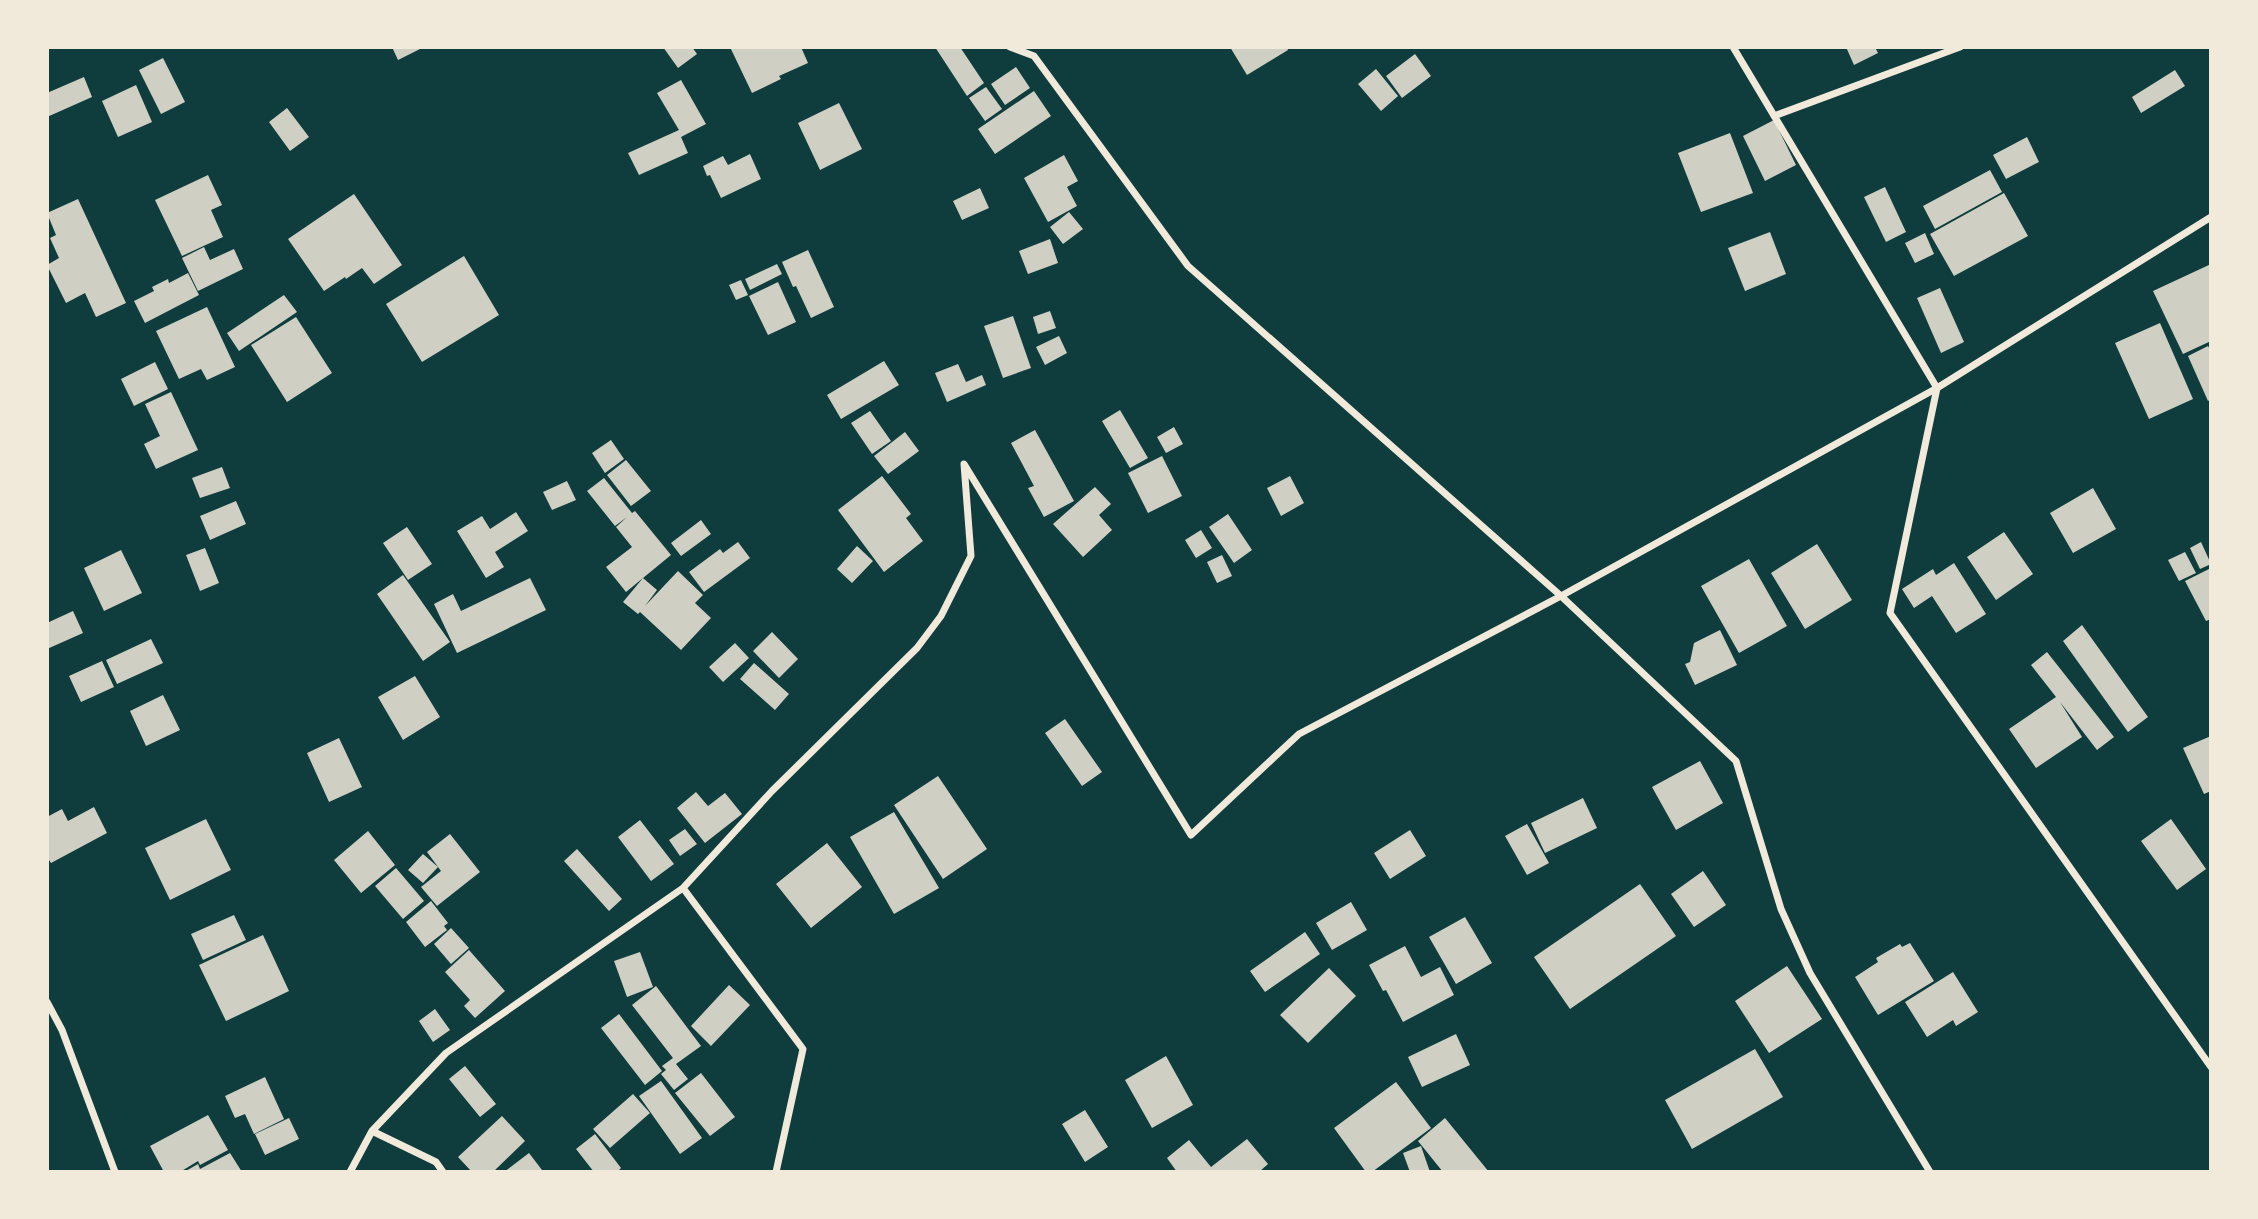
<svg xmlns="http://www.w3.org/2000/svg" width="2258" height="1219" viewBox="0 0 2258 1219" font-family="Helvetica,sans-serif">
	<rect width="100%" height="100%" fill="#0f3d3e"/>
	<path fill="#cfcfc3" d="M392 47H424L398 60Z
		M663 47H692L697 54 678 68Z
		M730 47H801L808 63 779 76 781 79 752 93Z
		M935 47H960L984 83 967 96Z
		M1230 47H1287L1288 50 1247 75Z
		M1846 47H1875L1878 53 1854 65Z
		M1415 54 1431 76 1402 98 1386 76Z
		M163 58 185 102 161 114 139 70Z
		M1016 67 1030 88 1005 105 991 84Z
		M1376 69 1398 96 1381 111 1358 84Z
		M2175 70 2185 86 2141 113 2132 97Z
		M84 77 92 97 47 117V93Z
		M681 80 706 124 681 137 688 153 639 175 628 153 679 130 657 93Z
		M136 85 152 122 118 137 102 101Z
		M986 87 1002 109 985 121 969 98Z
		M1034 91 1051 116 995 154 978 129Z
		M839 103 862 149 820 170 798 123Z
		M287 108 309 137 290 151 269 122Z
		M1774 120 1796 165 1765 181 1743 136Z
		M1730 133 1753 193 1701 212 1678 153Z
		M2027 137 2039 162 2006 179 1993 155Z
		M750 154 761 179 721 198 710 175 707 176 703 166 723 156 728 165Z
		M1064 155 1078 181 1067 187 1077 206 1048 222 1024 178Z
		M1990 170 2002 192 1935 229 1923 206Z
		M208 175 222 205 211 210 223 237 182 256 155 200Z
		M1885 187 1906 232 1886 242 1864 197Z
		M980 188 989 208 962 220 953 201Z
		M2004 193 2028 236 1954 276 1930 234Z
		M354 194 402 265 374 284 362 268 346 279 345 277 324 291 288 239Z
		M78 199 126 303 96 317 85 293 66 303 47 265 59 258 50 238 56 235 47 213Z
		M1069 212 1083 229 1063 244 1050 227Z
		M1770 232 1786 274 1745 291 1728 248Z
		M1925 233 1934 254 1915 263 1905 243Z
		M1050 239 1058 263 1028 274 1019 251Z
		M204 247 210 260 234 249 243 269 198 291 182 258Z
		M808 250 834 307 811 318 796 286 793 287 782 262Z
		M464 256 499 315 422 362 386 304Z
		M777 264 782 274 750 290 745 279Z
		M2211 264V341L2183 354 2153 291Z
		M188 273 199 295 145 323 134 301 154 291 152 287 168 279 169 283Z
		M741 280 748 295 736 300 729 285Z
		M778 282 796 322 768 335 749 296Z
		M1940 288 1964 342 1941 353 1917 298Z
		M284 295 297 312 239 351 227 333Z
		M207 307 235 367 207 380 201 369 179 379 156 331Z
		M1050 311 1056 328 1038 334 1033 317Z
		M1013 316 1031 368 1003 378 984 326Z
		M296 317 332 373 287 402 251 345Z
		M2160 323 2193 399 2149 419 2115 343Z
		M1059 336 1067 353 1045 365 1036 347Z
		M2208 346 2211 351V399L2208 401 2188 356Z
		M884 361 899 385 841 419 827 395Z
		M155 362 168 389 134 406 121 379Z
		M958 364 966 382 982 375 986 385 947 402 935 373Z
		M171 392 198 450 156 469 144 444 160 436 145 404Z
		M1120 410 1148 458 1130 468 1102 421Z
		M870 411 891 441 872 454 851 423Z
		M1174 427 1183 444 1166 453 1157 437Z
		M1035 430 1074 501 1044 517 1028 488 1034 486 1011 443Z
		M905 432 919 451 888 474 874 456Z
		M611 440 624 459 605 473 592 453Z
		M1162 456 1182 496 1148 513 1128 473Z
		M626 460 651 491 631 506 607 475Z
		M222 467 230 488 200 498 192 478Z
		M882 476 911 514 906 518 923 541 884 572 838 510Z
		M1290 476 1304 503 1281 516 1267 488Z
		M604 478 632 513 635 511 671 555 626 592 606 567 632 547 616 527 627 517 615 526 587 491Z
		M567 481 576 500 552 510 543 492Z
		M1095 487 1111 504 1099 515 1112 530 1083 557 1053 524Z
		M2093 488 2116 529 2073 553 2050 513Z
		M236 501 246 524 210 540 200 516Z
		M516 512 528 531 495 552 504 567 486 578 457 531 482 516 490 529Z
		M1228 514 1252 550 1234 563 1209 527Z
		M701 520 711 534 681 556 671 543Z
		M407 527 432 564 408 580 383 543Z
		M1201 530 1212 548 1196 558 1185 540Z
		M2004 532 2033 574 1996 600 1967 557Z
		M738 542 750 558 704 592 689 572 720 549 723 553Z
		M2201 542 2211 564 2200 569 2190 548Z
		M1817 544 1852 600 1805 629 1771 573Z
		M857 546 873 561 852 583 837 569Z
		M205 548 219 583 200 591 186 555Z
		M121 550 142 593 104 611 84 568Z
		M2185 552 2196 573 2179 581 2168 560Z
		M1222 555 1232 576 1217 583 1207 562Z
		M1749 559 1787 626 1739 653 1701 586Z
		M1954 563 1986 614 1956 633 1932 596 1914 608 1902 589 1933 569 1936 575Z
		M2211 568V619L2206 621 2185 581Z
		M678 571 703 595 695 603 711 618 681 650 640 612 638 614 623 602 643 578 657 590 645 606Z
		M403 575 450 642 423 661 377 594Z
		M530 578 546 610 457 653 434 604 453 594 461 611Z
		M73 611 83 633 47 649V623Z
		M2082 625 2148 717 2128 732 2063 641Z
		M1720 630 1737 665 1695 685 1685 664 1690 662 1694 643Z
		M772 632 798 659 779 678 753 651Z
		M151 639 163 663 117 684 106 660Z
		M735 643 749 658 723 682 709 667Z
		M2047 652 2114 737 2097 750 2060 702 2082 737 2036 768 2009 729 2056 697 2031 665Z
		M102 661 114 687 81 702 69 676Z
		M754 663 789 694 775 710 740 679Z
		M415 676 440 717 403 740 378 697Z
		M163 695 180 730 146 746 130 711Z
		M1065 719 1102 772 1082 786 1045 733Z
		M2211 736V791L2204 794 2183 748Z
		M339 738 362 787 329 802 307 753Z
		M1700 761 1723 803 1676 830 1652 787Z
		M938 776 987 849 943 879 894 805Z
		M696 792 708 806 725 793 742 814 705 843 677 808Z
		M1583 798 1597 828 1545 853 1531 823Z
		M94 807 107 833 51 863 47 857V817L62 809 68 821Z
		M894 812 939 888 894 914 850 837Z
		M206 819 231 870 170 900 145 848Z
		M2171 819 2206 869 2177 890 2141 841Z
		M640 820 674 864 651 881 618 837Z
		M1527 824 1549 863 1527 875 1505 836Z
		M685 829 697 844 680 856 669 840Z
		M1410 830 1426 856 1390 879 1374 853Z
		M368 831 395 865 361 893 334 860Z
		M450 834 480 872 437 906 421 887 441 871 427 852Z
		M827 843 862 887 811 928 776 884Z
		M577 849 622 899 609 911 564 861Z
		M423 854 438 867 423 883 408 870Z
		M396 868 424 901 403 919 375 886Z
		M1703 871 1726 905 1694 927 1671 894Z
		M1640 884 1676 936 1570 1009 1534 957Z
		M431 901 448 923 444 926 447 930 425 947 406 922Z
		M1351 902 1367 930 1332 950 1316 923Z
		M234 915 246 940 203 960 191 934Z
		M1465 917 1492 963 1456 984 1429 937Z
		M451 928 469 948 451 964 434 944Z
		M1305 932 1320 954 1265 992 1250 971Z
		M263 935 289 991 226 1021 199 965Z
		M1910 943 1934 981 1878 1015 1855 977 1878 962 1876 958 1900 944 1902 947Z
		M1405 946 1421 977 1440 967 1454 995 1403 1022 1386 990 1383 991 1369 965Z
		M469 950 505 991 475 1018 464 1006 470 1000 445 972Z
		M640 952 653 987 627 997 614 961Z
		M1787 966 1822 1019 1769 1053 1735 1001Z
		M1329 968 1356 996 1308 1043 1280 1015Z
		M1953 972 1978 1012 1956 1026 1953 1020 1927 1037 1905 1002Z
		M729 985 750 1005 711 1046 691 1026Z
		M656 986 701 1046 676 1064 688 1079 674 1090 661 1074 666 1070 662 1066 673 1058 632 1005Z
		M435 1009 450 1030 433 1042 419 1021Z
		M619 1014 662 1071 645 1085 601 1028Z
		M1456 1034 1470 1065 1422 1087 1408 1057Z
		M1755 1049 1783 1097 1692 1149 1665 1100Z
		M1166 1056 1193 1105 1152 1128 1125 1080Z
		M465 1066 496 1104 480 1117 449 1079Z
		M701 1073 735 1117 710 1136 675 1093Z
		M265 1077 284 1119 254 1134 245 1114 235 1118 225 1096Z
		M661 1081 702 1138 680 1154 639 1096Z
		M1396 1082 1431 1128 1372 1172H1366L1334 1128Z
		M633 1094 650 1113 610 1148 593 1129Z
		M1085 1110 1108 1147 1085 1162 1062 1124Z
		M208 1115 228 1150 200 1165 198 1161 180 1172H164L150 1146Z
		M502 1116 525 1141 493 1172H472L458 1157Z
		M289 1118 299 1139 265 1155 255 1134Z
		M1445 1118 1489 1172H1443L1418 1141Z
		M595 1134 621 1168 617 1172H594L576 1149Z
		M1247 1139 1268 1164 1259 1172H1177L1167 1158 1189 1140 1211 1167Z
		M1421 1146 1430 1172H1410L1403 1153Z
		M230 1153 242 1172H184L198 1164 200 1169Z
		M529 1153 542 1170 540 1172H504Z"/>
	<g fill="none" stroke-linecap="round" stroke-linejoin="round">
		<path stroke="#f1e9da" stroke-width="7" d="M1010 47 1034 56 1188 266 1561 596 1736 761 1781 909 1810 973 1930 1172
			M1733 47 1937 388 1890 613 2211 1067
			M1774 116 1960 47
			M47 1002 62 1030 115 1172
			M372 1131 436 1162 443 1172
			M350 1172 372 1131 446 1053 683 888
			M776 1172 803 1049 683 888 772 791 917 648 941 616 971 556 964 464 1191 835 1299 734 1561 596 1937 388 2211 217"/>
	</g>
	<rect width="2258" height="1219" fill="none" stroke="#f1e9da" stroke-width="98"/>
</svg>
